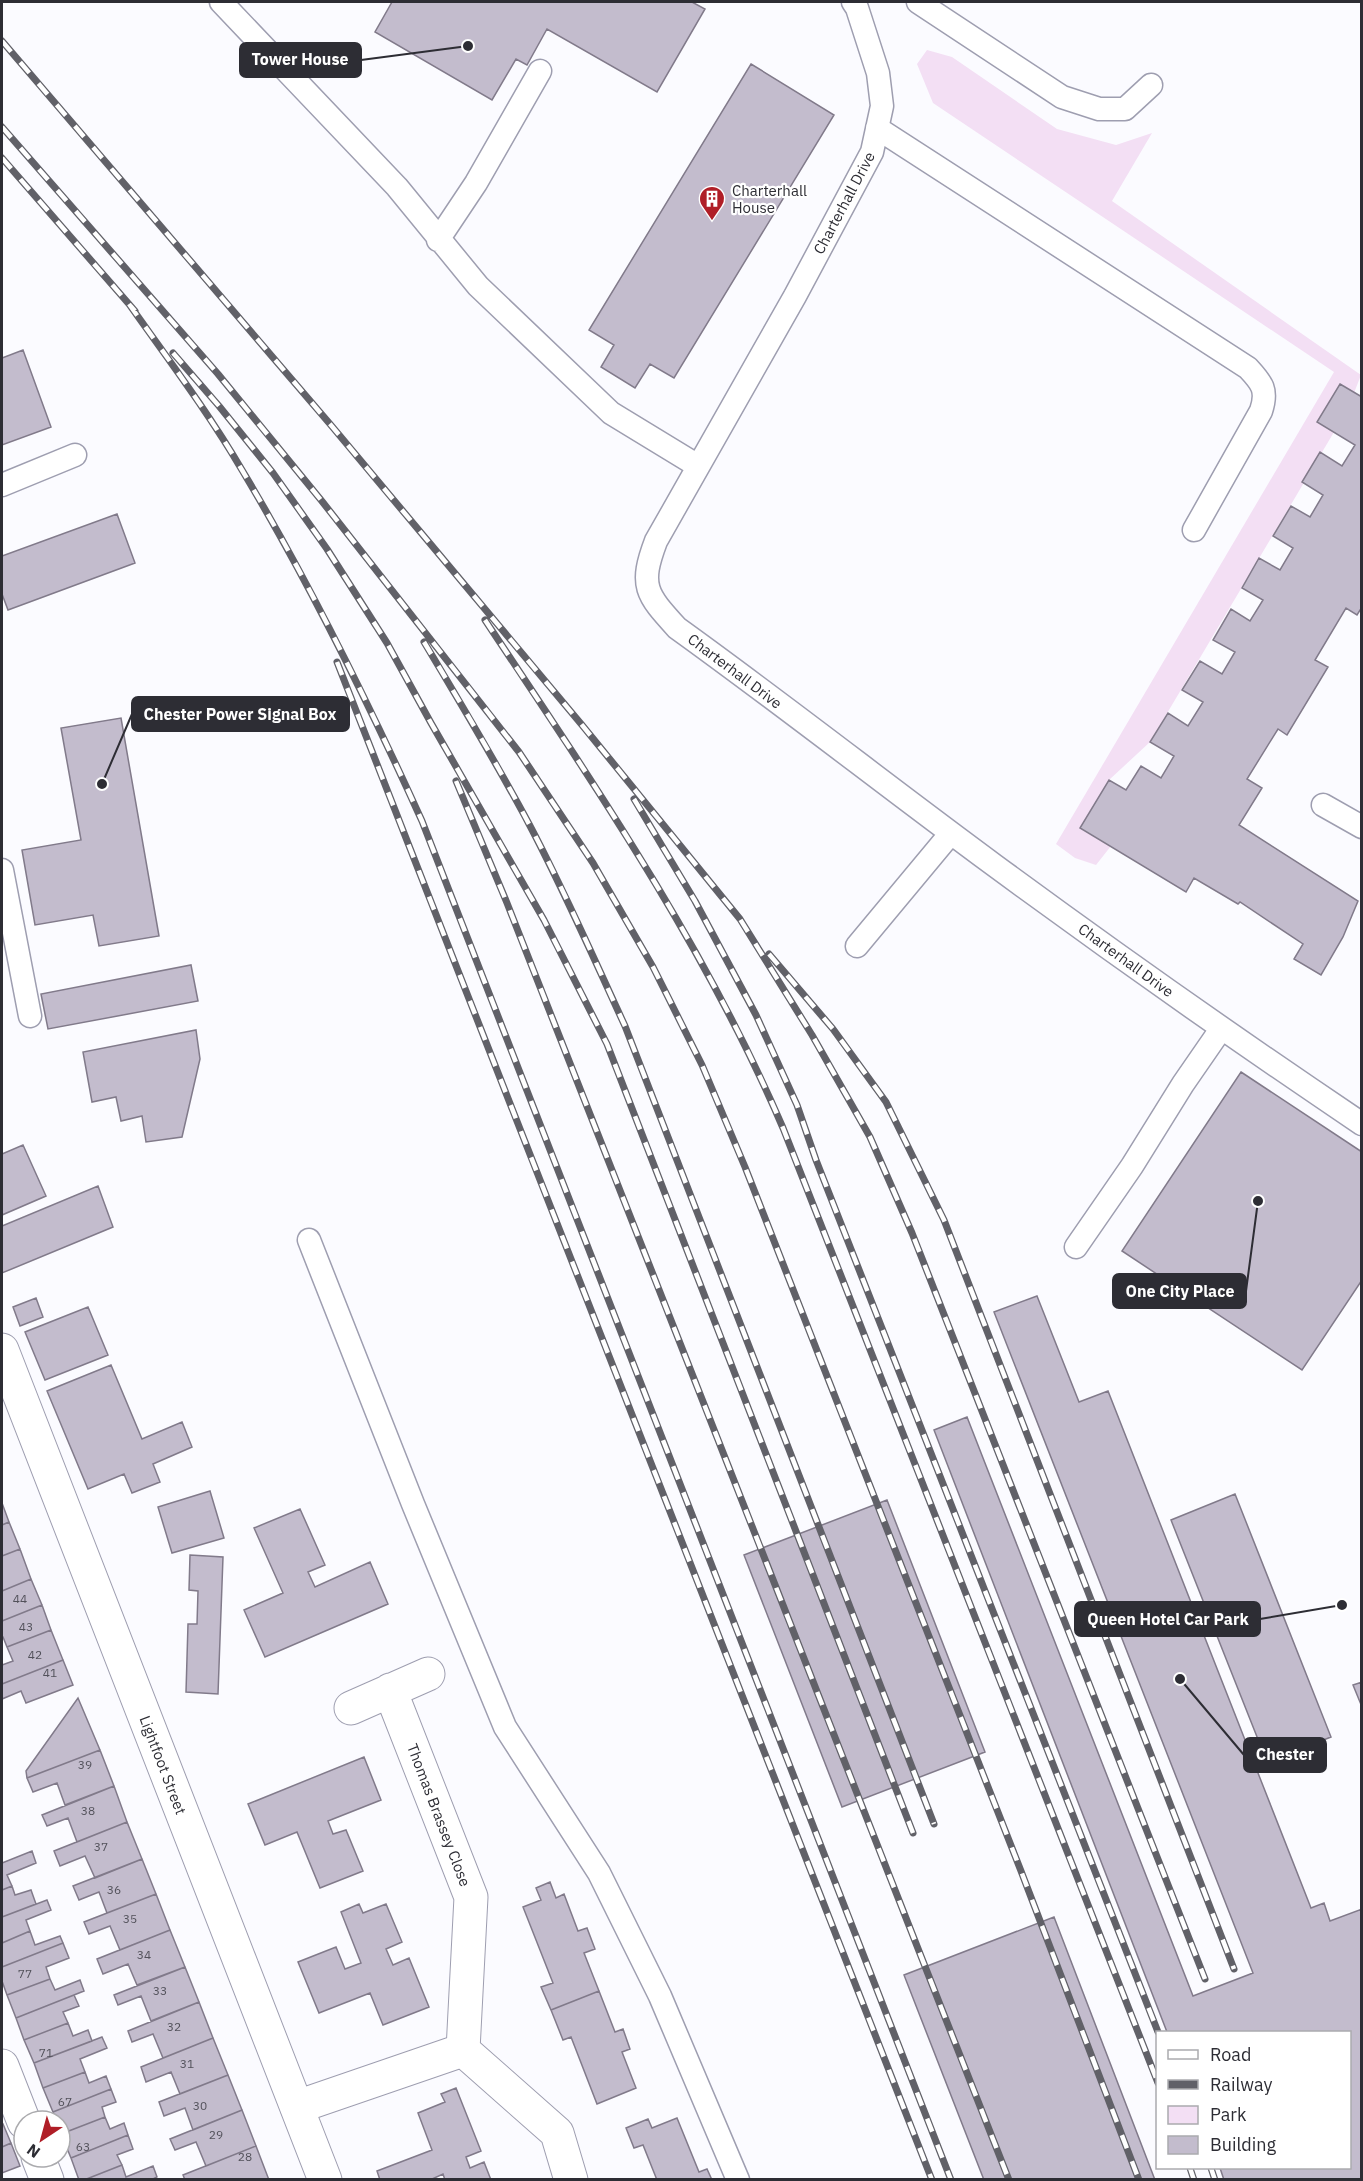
<svg xmlns="http://www.w3.org/2000/svg" width="1363" height="2181" viewBox="0 0 1363 2181" font-family="'IBM Plex Sans',sans-serif">
	<rect width="100%" height="100%" fill="#fbfbff"/>
	<path fill="#f3dff4" d="M927 50 952 57 1057 129 1116 145 1152 133 1112 201 1361 375 1354 393 1340 384 1317 422 1334 432 1150 742 1109 780 1080 828 1111 846 1096 865 1075 858 1056 844 1334 372 933 103 917 64Z"/>
	<path fill="#c3bccd" stroke="#817a8a" stroke-width="1.5" d="M392 2H692L705 9 657 92 547 29 527 65 516 59 492 100 375 32Z
		M751 64 834 115 674 378 650 364 635 388 601 367 614 345 589 330Z
		M23 350 51 427 2 445V358Z
		M1340 384 1362 397V607L1357 615 1346 608 1315 660 1328 667 1287 735 1278 729 1247 779 1262 788 1239 825 1358 901 1343 937 1321 975 1294 959 1303 944 1240 902 1238 904 1194 878 1186 892 1080 828 1109 780 1126 790 1141 766 1161 778 1174 756 1150 742 1168 713 1188 726 1203 702 1182 690 1200 661 1222 674 1235 652 1213 640 1231 609 1250 621 1263 600 1242 588 1259 558 1280 570 1293 548 1273 536 1291 506 1310 517 1323 495 1302 482 1320 452 1342 466 1355 445 1317 422Z
		M117 514 135 563 8 610 2 594V556Z
		M121 718 159 936 99 946 93 915 35 925 22 850 81 840 61 728Z
		M191 965 198 1001 48 1029 41 994Z
		M196 1030 200 1059 182 1137 146 1142 142 1116 121 1121 116 1097 92 1102 83 1052Z
		M1241 1072 1362 1152V1280L1302 1370 1122 1251Z
		M23 1145 46 1196 2 1215V1154Z
		M98 1186 113 1227 2 1273V1226Z
		M1037 1296 1079 1402 1108 1391 1311 1908 1324 1903 1330 1921 1362 1909V2180H1224L1220 2168H1350V2032H1167L934 1430 967 1417 1193 1996 1253 1973 994 1312Z
		M36 1298 43 1317 20 1326 13 1307Z
		M88 1307 108 1355 45 1380 25 1332Z
		M111 1365 142 1439 182 1422 192 1447 153 1464 160 1482 132 1493 124 1474 88 1489 47 1391Z
		M210 1491 224 1538 172 1553 158 1507Z
		M1235 1494 1331 1737 1267 1762 1171 1520Z
		M887 1500 985 1752 842 1807 744 1555Z
		M2 1503 9 1522 2 1525Z
		M300 1509 325 1565 308 1572 315 1587 370 1562 388 1604 265 1657 244 1610 283 1593 254 1528Z
		M9 1522 20 1549 2 1556V1525Z
		M20 1549 31 1579 2 1591V1556Z
		M190 1555 223 1557 218 1694 186 1692 188 1624H197L198 1591 189 1590Z
		M31 1579 42 1605 2 1621V1591Z
		M42 1605 51 1630 7 1647 3 1637H2V1621Z
		M51 1630 63 1660 2 1684V1665L13 1661 7 1647Z
		M63 1660 73 1685 26 1703 21 1691 2 1699V1684Z
		M1362 1682V1707L1353 1685Z
		M78 1698 100 1750 27 1778 26 1771Z
		M100 1750 114 1786 65 1805 57 1783 33 1792 27 1778Z
		M364 1757 381 1800 328 1821 333 1834 346 1830 363 1871 320 1888 297 1832 265 1845 248 1804Z
		M114 1786 127 1822 77 1842 68 1818 47 1826 42 1815Z
		M127 1822 142 1859 95 1878 85 1856 60 1866 54 1851Z
		M32 1851 36 1863 7 1875 12 1886 2 1890V1863Z
		M142 1859 156 1894 107 1913 99 1892 79 1900 73 1886Z
		M550 1882 556 1898 564 1894 578 1931 587 1928 595 1949 584 1953 599 1991 551 2010 541 1987 553 1983 523 1907 541 1900 536 1888Z
		M12 1886 15 1895 31 1890 36 1904 2 1917V1890Z
		M156 1894 170 1930 120 1950 110 1926 89 1934 84 1922Z
		M47 1900 51 1910 26 1920 30 1931 2 1943V1917Z
		M359 1904 363 1913 386 1904 402 1942 386 1949 393 1965 409 1958 429 2007 383 2025 370 1993 319 2013 298 1962 336 1947 345 1969 361 1963 341 1912Z
		M1054 1917 1155 2180H984L904 1975Z
		M170 1930 185 1967 137 1985 128 1964 103 1974 97 1959Z
		M30 1931 35 1945 60 1936 63 1943 2 1967V1943Z
		M63 1943 69 1958 46 1967 50 1979 7 1995 2 1981V1967Z
		M185 1967 199 2002 151 2021 141 1996 118 2005 114 1995Z
		M50 1979 55 1990 80 1980 84 1991 16 2018 7 1995Z
		M599 1991 615 2032 623 2029 630 2049 622 2052 636 2088 597 2104 571 2037 563 2040 551 2010Z
		M74 1995 79 2006 63 2012 68 2023 24 2040 16 2018Z
		M199 2002 213 2038 163 2058 153 2034 132 2042 128 2031Z
		M68 2023 73 2036 88 2030 92 2041 34 2063 24 2040Z
		M102 2037 107 2048 80 2059 85 2072 43 2088 34 2063Z
		M213 2038 228 2075 180 2094 171 2072 146 2082 141 2067Z
		M85 2072 89 2083 106 2076 111 2089 53 2112 43 2088Z
		M228 2075 242 2110 193 2130 185 2108 164 2116 159 2102Z
		M456 2088 481 2151 466 2157 470 2168 484 2162 491 2180H445L443 2174 430 2180H380L377 2171 432 2150 418 2113 445 2102 441 2094Z
		M111 2089 116 2102 102 2107 105 2117 61 2134 60 2121H56L53 2112Z
		M242 2110 256 2146 206 2166 196 2142 175 2150 170 2139Z
		M105 2117 110 2129 124 2123 128 2135 71 2158 61 2134Z
		M677 2118 699 2172 707 2169 712 2180H657L643 2145 634 2148 626 2128 648 2119 652 2128Z
		M3 2124 11 2143 2 2147V2125Z
		M128 2135 133 2149 117 2155 122 2165 84 2180H79L71 2158Z
		M11 2143 20 2166 2 2173V2147Z
		M256 2146 269 2180H185L183 2175Z
		M122 2165 126 2177 153 2166 157 2177 151 2180H84Z"/>
	<g fill="none" stroke-linecap="round" stroke-linejoin="round">
		<defs>
			<path id="service" d="M221 2 397 187 478 286 611 413 698 466
				M853 2 857 8 878 73 882 106 872 152 795 296 656 541C639 586 646 594 677 628 784 705 888 787 994 865 1115 954 1237 1040 1362 1124
				M918 2 1062 97 1099 109H1125L1151 85
				M877 128 1248 368C1262 383 1268 390 1261 411L1194 530
				M438 240 476 183 540 71
				M2 485 75 455
				M1323 805 1362 827
				M2 870 30 1016
				M857 946 951 833
				M309 1240 413 1504 505 1727 599 1873 660 1996 738 2180
				M1076 1247 1132 1166 1183 1084 1221 1029"/>
			<path id="minor" d="M351 1708 428 1674
				M463 2050 557 2133 571 2180
				M2 2066 24 2122
				M297 2107 463 2050 471 1897 390 1690
				M38 2157 47 2180"/>
			<path id="tertiary" d="M2 1350 325 2180"/>
		</defs>
		<use href="#service" stroke="#9e9eb0" stroke-width="25"/>
		<use href="#minor" stroke="#9e9eb0" stroke-width="35"/>
		<use href="#tertiary" stroke="#9e9eb0" stroke-width="35"/>
		<use href="#service" stroke="#fff" stroke-width="22"/>
		<use href="#minor" stroke="#fff" stroke-width="33"/>
		<use href="#tertiary" stroke="#fff" stroke-width="33"/>
		<defs>
			<path id="rail" d="M2 41 330 424 582 725 740 919 812 1035 870 1137 912 1233 1205 1979
				M2 127 218 374 321 500 519 752 593 863 653 967 702 1065 745 1167 1021 1871 1139 2180
				M2 158 135 311
				M129 304C168 359 208 412 242 470 309 582 368 702 422 821L951 2180
				M173 353 219 406 273 473 327 549 387 643 431 723 544 920 607 1044 913 1833
				M485 620C594 784 705 946 783 1128L1158 2083
				M424 642C460 702 496 762 529 824 564 890 594 959 625 1026L934 1824
				M337 662 932 2180
				M456 781 507 903 1009 2180
				M634 799 695 901 756 1015 797 1105 816 1160 1158 2032
				M769 954 833 1029 886 1102 944 1220 1234 1969
				M1190 2168 1194 2180
				M1211 2168 1215 2180"/>
		</defs>
		<use href="#rail" stroke="#616168" stroke-width="7"/>
		<use href="#rail" stroke="#fff" stroke-width="4.5" stroke-dasharray="14" stroke-linecap="butt"/>
	</g>
	<defs>
		<symbol id="building-pin" viewBox="-11 -11 22 30"><path d="M0 17L-7.5 6A9.5 9.5 0 1 1 7.5 6Z" fill="#b01e27" stroke="#fff"/><path d="M-4-6H4V6H1V3H-1V6H-4ZM-2.5-4.3h1.7v1.8h-1.7ZM.8-4.3h1.7v1.8H.8ZM-2.5-1h1.7V.8h-1.7ZM.8-1h1.7V.8H.8Z" fill="#fff"/></symbol>
	</defs>
	<g fill-rule="evenodd">
		<use href="#building-pin" x="697" y="184" width="30" height="40"/>
	</g>
	<g text-anchor="middle" dominant-baseline="central" stroke-width="4.5" stroke-linejoin="round" paint-order="stroke">
		<g font-size="12" fill="#52515a">
			<text x="20" y="1598">44</text>
			<text x="26" y="1626">43</text>
			<text x="35" y="1654">42</text>
			<text x="50" y="1672">41</text>
			<text x="85" y="1764">39</text>
			<text x="88" y="1810">38</text>
			<text x="101" y="1846">37</text>
			<text x="114" y="1889">36</text>
			<text x="130" y="1918">35</text>
			<text x="144" y="1954">34</text>
			<text x="25" y="1973">77</text>
			<text x="160" y="1990">33</text>
			<text x="174" y="2026">32</text>
			<text x="46" y="2052">71</text>
			<text x="187" y="2063">31</text>
			<text x="65" y="2101">67</text>
			<text x="200" y="2105">30</text>
			<text x="216" y="2134">29</text>
			<text x="83" y="2146">63</text>
			<text x="245" y="2156">28</text>
		</g>
		<g font-size="15" fill="#2d2d34" stroke="#fff" text-anchor="start">
			<text x="732" y="190">Charterhall<tspan x="732" dy="17">House</tspan></text>
		</g>
		<g font-size="15" fill="#2d2d34" stroke="#fff">
			<text transform="translate(844 203) rotate(-62)">Charterhall Drive</text>
			<text transform="translate(735 671) rotate(37)">Charterhall Drive</text>
			<text transform="translate(1126 960) rotate(36)">Charterhall Drive</text>
			<text transform="translate(163 1765) rotate(69)">Lightfoot Street</text>
			<text transform="translate(439 1815) rotate(69)">Thomas Brassey Close</text>
		</g>
	</g>
	<path fill="none" stroke="#2d2d34" stroke-width="2" d="M468 46L361 60M102 784L132 714M1258 1201L1246 1291M1342 1605L1260 1619M1180 1679L1244 1755"/>
	<g fill="#2d2d34" stroke="#fff" stroke-width="2">
		<circle cx="468" cy="46" r="6"/>
		<circle cx="102" cy="784" r="6"/>
		<circle cx="1258" cy="1201" r="6"/>
		<circle cx="1342" cy="1605" r="6"/>
		<circle cx="1180" cy="1679" r="6"/>
	</g>
	<g fill="#2d2d34" stroke="#2d2d34" stroke-width="2">
		<rect x="240" y="43" width="121" height="34" rx="6"/>
		<rect x="132" y="697" width="217" height="34" rx="6"/>
		<rect x="1113" y="1274" width="133" height="34" rx="6"/>
		<rect x="1075" y="1602" width="185" height="34" rx="6"/>
		<rect x="1244" y="1738" width="82" height="34" rx="6"/>
	</g>
	<g font-size="16" text-anchor="middle" font-weight="bold" fill="#fff">
		<text x="300" y="65">Tower House</text>
		<text x="240" y="720">Chester Power Signal Box</text>
		<text x="1180" y="1297">One City Place</text>
		<text x="1168" y="1625">Queen Hotel Car Park</text>
		<text x="1285" y="1760">Chester</text>
	</g>
	<rect width="1363" height="2181" fill="none" stroke="#2d2d34" stroke-width="6"/>
	<rect x="1156" y="2031" width="195" height="138" fill="#ffffff" stroke="#ababae" stroke-width="1.5"/>
	<rect x="1168" y="2050" width="30" height="9" fill="#ffffff" stroke="#ababae" stroke-width="1.5"/>
	<text x="1210" y="2061" font-size="18" fill="#2d2d34">Road</text>
	<rect x="1168" y="2080" width="30" height="9" fill="#616168" stroke="#ababae" stroke-width="1.5"/>
	<text x="1210" y="2091" font-size="18" fill="#2d2d34">Railway</text>
	<rect x="1168" y="2106" width="30" height="18" fill="#f3dff4" stroke="#ababae" stroke-width="1.5"/>
	<text x="1210" y="2121" font-size="18" fill="#2d2d34">Park</text>
	<rect x="1168" y="2136" width="30" height="18" fill="#c3bccd" stroke="#ababae" stroke-width="1.5"/>
	<text x="1210" y="2151" font-size="18" fill="#2d2d34">Building</text>
	<g transform="translate(42 2139) rotate(216)"><circle r="28" fill="#ffffff" stroke="#ababae" stroke-width="1.5"/>
	<path d="M0-4.5L10 22L0 15L-10 22Z" fill="#b01e27"/>
	<text y="-9" font-size="16" font-weight="bold" text-anchor="middle" fill="#2d2d34">N</text>
	</g>
</svg>
